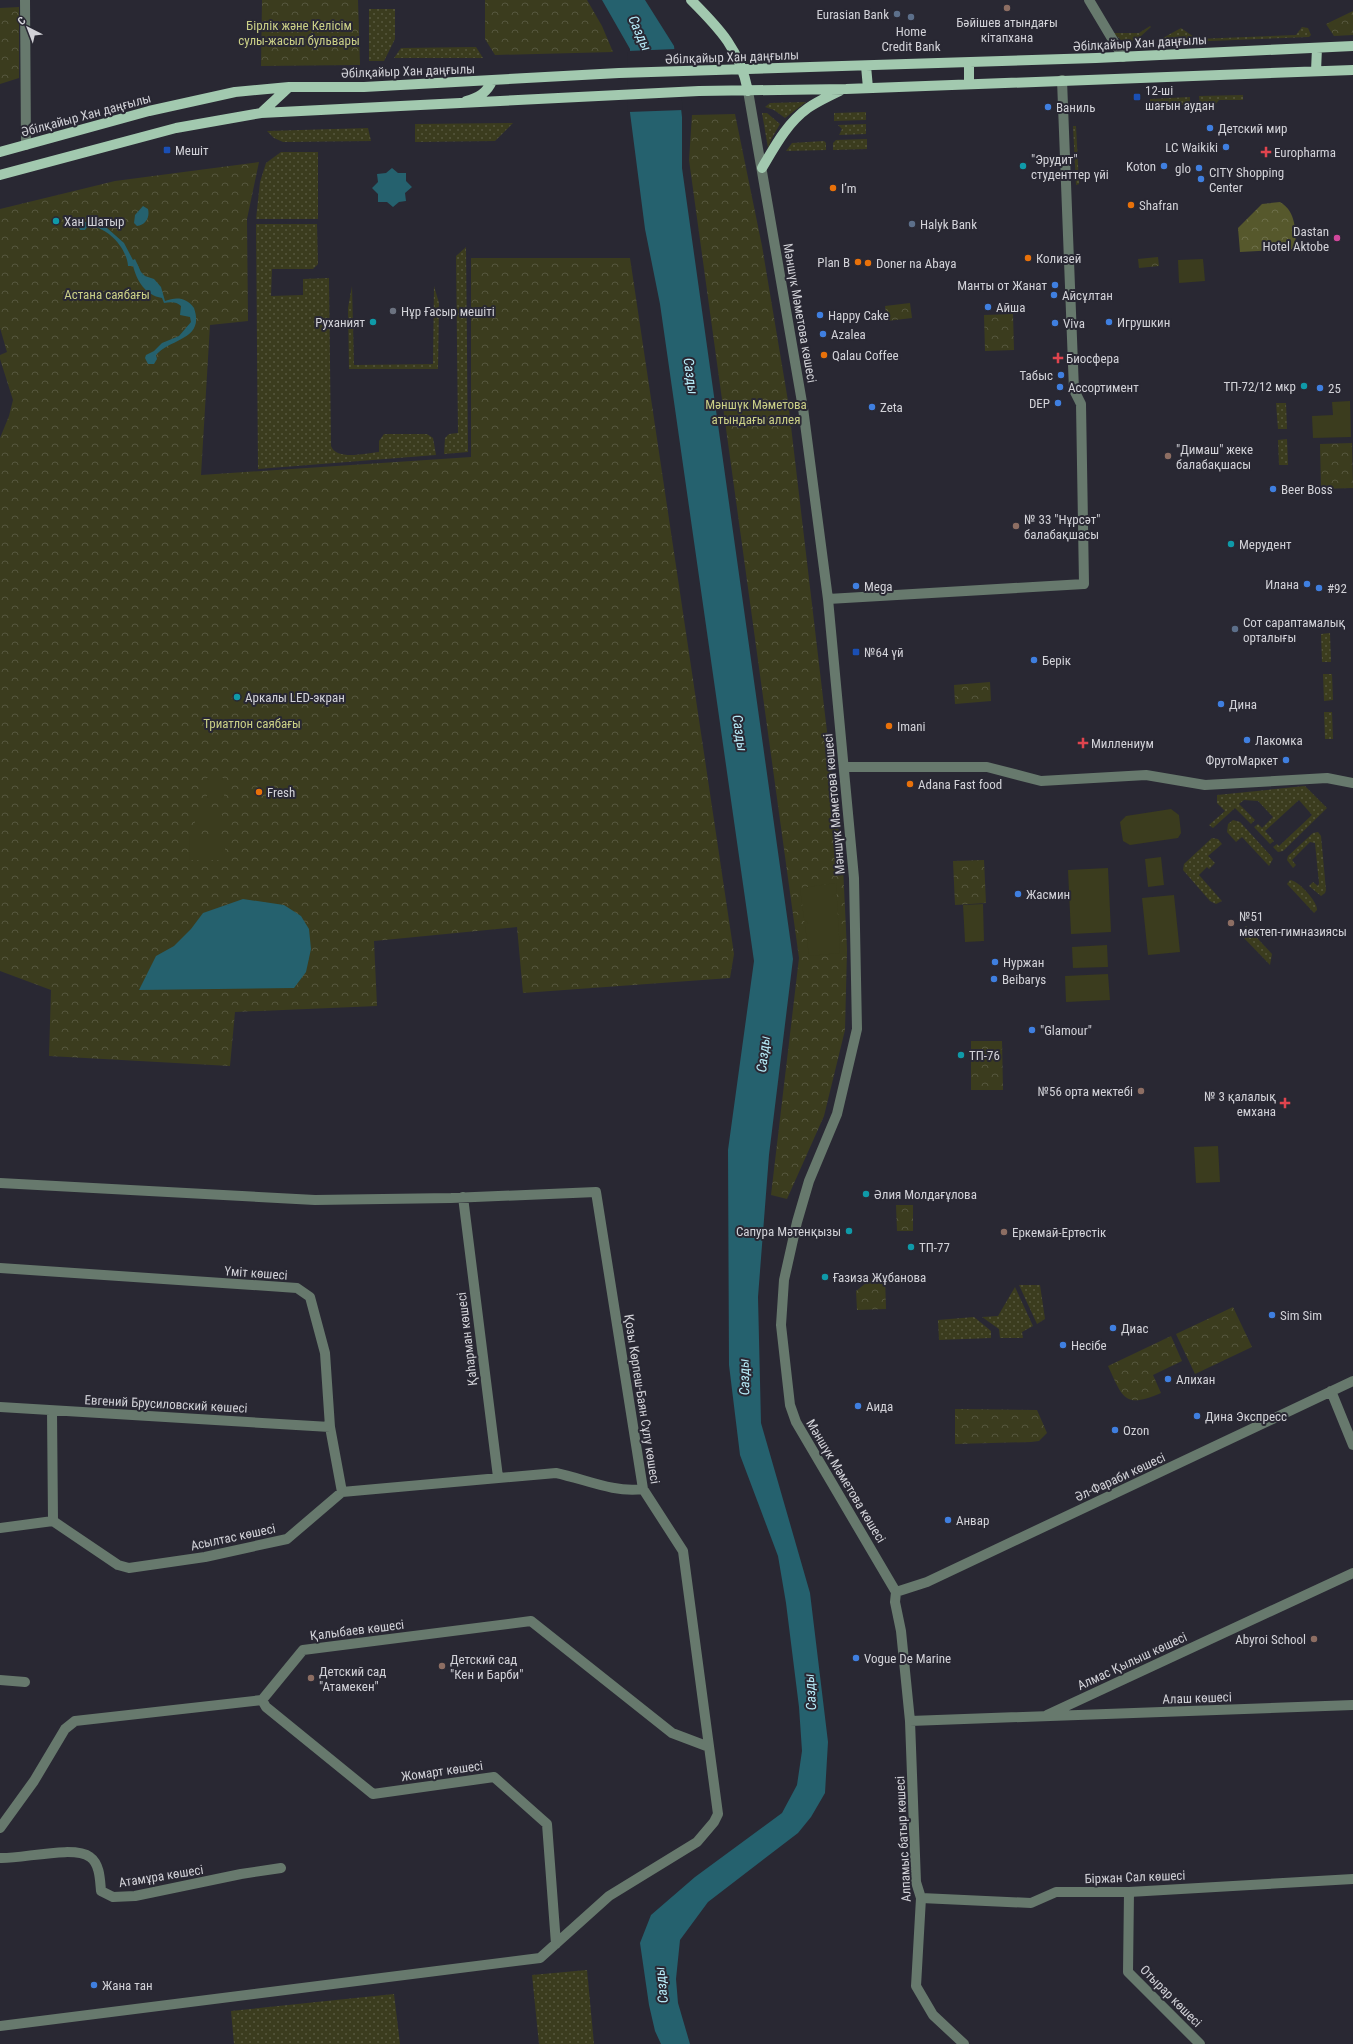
<svg xmlns="http://www.w3.org/2000/svg" width="1353" height="2044" viewBox="0 0 1353 2044" font-family="'Roboto Condensed',sans-serif">
	<defs>
		<pattern id="grass-dots" width="8" height="8" patternUnits="userSpaceOnUse"><rect width="8" height="8" fill="#3b3c1e"/><path d="M2 2h.1M6 6h.1" fill="none" stroke="#56573e" stroke-width="1.8" stroke-linecap="round"/></pattern>
		<pattern id="forest-crowns" width="20" height="18" patternUnits="userSpaceOnUse"><rect width="20" height="18" fill="#56582c"/><path d="M2 6a3 3 0 1 1 6 0M12 15a3 3 0 1 1 6 0" fill="none" stroke="#6d6f4a"/></pattern>
		<pattern id="park-crowns" width="20" height="18" patternUnits="userSpaceOnUse"><rect width="20" height="18" fill="#3b3c1e"/><path d="M2 6a3 3 0 1 1 6 0M12 15a3 3 0 1 1 6 0" fill="none" stroke="#56573e"/></pattern>
	</defs>
	<rect width="100%" height="100%" fill="#292833"/>
	<path fill="url(#grass-dots)" d="M369 9H395V39L384 61H369Z
		M1150 26 1151 27 1141 36 1128 43 1121 40 1113 33H1139Z
		M1302 27 1308 28 1311 35 1309 37 1161 43 1159 42 1161 39 1181 28 1197 39 1296 35Z
		M476 47 483 58H394L401 48Z
		M1243 95V100H1219L1215 105H1200L1199 96Z
		M1190 97V105H1167L1169 103H1150V99Z
		M806 102 785 118 774 110 765 107 770 103Z
		M866 112V120L834 121V113Z
		M762 113H767L780 124 772 138 768 148Z
		M513 123 495 141 415 142V124Z
		M866 124V134L839 135 842 129 838 125Z
		M1073 126H1076L1079 184 1076 185Z
		M368 128 371 141 283 142 274 138 267 131Z
		M867 139V149L833 150V143L836 140Z
		M824 141 826 143V150L786 151 792 143Z
		M281 152H318V219H256L260 182 266 163Z
		M256 224H317L318 264 313 269H272L271 296 303 295V279L329 278 331 446C337 461 366 453 379 452V441L384 434H427L433 438 436 455 258 469Z
		M466 247 468 452 444 454 445 438 449 434 458 433 456 256Z
		M352 286 354 365 433 364 434 286 439 303 438 369H349L348 308Z
		M1276 403H1286L1287 429H1278Z
		M1287 439 1288 465H1279L1278 440Z
		M1330 633 1331 662H1322L1321 634Z
		M1323 674H1332L1333 700 1324 701Z
		M1324 712H1332L1333 739H1325Z
		M1305 786 1327 808 1283 851 1278 852 1273 847 1277 844 1279 846 1312 815 1299 800 1265 831 1274 841 1270 844 1254 827 1258 824 1262 828 1273 817 1258 801 1244 800 1239 804 1255 820 1251 824 1235 808 1213 828 1209 825 1225 811 1217 803V795Z
		M1233 820 1240 822 1271 856 1273 859 1269 866 1242 837 1236 842 1227 832 1228 824Z
		M1318 832 1321 836 1326 890 1325 893 1321 896 1309 886 1313 882 1318 886 1319 883 1315 843 1310 842 1292 860 1296 865 1293 868 1287 860 1288 856 1313 833Z
		M1212 838 1218 839 1222 844 1208 856 1215 863 1209 869 1207 867 1199 875 1222 901 1216 904 1210 901 1183 870 1184 864Z
		M1290 880C1298 880 1318 902 1317 910L1314 913 1287 884Z
		M1246 926 1272 954 1270 965 1244 938 1243 930Z
		M1019 1285H1040L1045 1319 1037 1324Z
		M1015 1287 1033 1326 1022 1332 1023 1338H1000L999 1329 982 1317 998 1316Z
		M974 1317 991 1331V1338L939 1340 938 1320Z
		M587 1970 594 2044H539L532 1975Z
		M394 1994 400 2044H234L231 2011Z"/>
	<path fill="url(#forest-crowns)" d="M1280 202C1297 212 1295 231 1296 249L1240 252 1238 228 1262 204Z"/>
	<path fill="url(#park-crowns)" d="M262 0H358L360 65 261 66Z
		M485 0H587L602 26 613 52 495 55 485 39Z
		M19 7V78L0 84V8Z
		M1353 11V35L1334 36 1326 24Z
		M735 114 762 246 788 401 843 867 847 950 845 1030 824 1116 787 1199 771 1195 799 958 689 160 692 115Z
		M259 162 247 219 248 321 210 325 201 475 471 457V258H630L734 954 730 978 523 993 517 927 374 941 377 1006 235 1012 230 1066 49 1056 51 990 0 971V438L9 416 13 400 0 359V355L7 352 0 328V209L115 181Z
		M1158 257 1159 266 1139 268 1138 259Z
		M910 303 912 318 887 321 885 306Z
		M1013 314 1014 350 985 351 984 315Z
		M1352 443 1353 488 1321 489 1320 444Z
		M990 682 991 701 955 704 954 685Z
		M984 860 986 903 955 905 953 861Z
		M971 1041H1002L1003 1090H971Z
		M896 1205H913V1231H897Z
		M876 1275 885 1276 886 1309 857 1310 856 1291Z
		M1233 1307 1252 1347 1195 1374 1176 1334Z
		M1171 1336 1182 1361 1153 1375 1161 1393C1124 1409 1123 1398 1108 1366Z
		M955 1409 1037 1410 1047 1433 1039 1441 1031 1442 955 1444Z"/>
	<path fill="#3b3c1e" d="M1203 259 1205 281 1179 283 1178 260Z
		M1350 401 1351 437 1313 438 1312 416 1333 415 1332 402Z
		M207 778H224V799H207Z
		M1171 809 1179 815 1181 833 1178 838 1130 845 1123 841 1120 822 1126 816Z
		M195 811H222V827H195Z
		M189 836H225V860H190Z
		M1161 857 1164 885 1148 887 1145 859Z
		M1108 868 1111 932 1071 934 1068 870Z
		M836 883 840 953 809 956 800 888Z
		M1174 895 1180 952 1148 955 1142 898Z
		M983 904 984 941 965 942 963 905Z
		M1107 945 1108 967 1073 968 1072 947Z
		M1108 974 1110 1000 1066 1002 1065 976Z
		M1218 1146 1220 1182 1196 1183 1194 1147Z"/>
	<path fill="#25616e" d="M602 0H645L674 46 682 117V168L793 959 769 1155 758 1297 761 1423 810 1593 828 1742 825 1793 811 1817 798 1833 708 1902 680 1940 676 1979 678 2003 690 2044H661L655 2031 649 2005 640 1943 651 1915 695 1877 782 1813 797 1785 802 1751 799 1707 786 1603 778 1556 740 1455 729 1365 728 1150 754 961 660 304 645 229 629 105 630 49Z
		M392 168 398 173H406V181L412 187 405 193 406 201 399 202 393 207 387 202H378V194L372 188 378 182 377 174 386 173Z
		M143 206 148 209C150 217 146 225 137 226L134 223 135 215Z
		M82 221 107 228 124 243 133 260 135 259 141 272 145 276 154 279 161 287 165 301C176 297 186 297 194 308 205 340 171 338 156 355L157 359 154 364H148L145 358 146 355 154 351 162 343 179 336 191 322 190 317 180 315 181 306C176 301 170 302 164 303L162 298C145 295 137 281 133 266H128C127 248 107 226 88 226L85 230H80L78 225Z
		M243 899 284 905 301 916 309 929 311 949 306 972 294 988 139 990 156 956 174 946 191 929 203 913Z"/>
	<path fill="#292833" d="M676 49 683 110 628 112 627 105 628 51Z"/>
	<g fill="none" stroke-linecap="round" stroke-linejoin="round">
		<path stroke="#67796d" stroke-width="10" d="M25 0 26 145
			M1089 0 1123 57
			M748 91 803 408 828 599 854 878 857 1029 837 1114 809 1181 797 1222 784 1280 781 1325 790 1405 796 1422 896 1592
			M828 599 1084 584 1081 404 1074 390 1062 80
			M844 767H987L1041 781 1146 775 1205 785 1327 778 1353 783
			M0 1183 315 1200 451 1198 596 1192 643 1489 683 1551 718 1814 714 1822 697 1842 609 1896 540 1958 0 2026
			M463 1197 498 1477
			M0 1268 297 1288 310 1297 325 1353 330 1427 342 1492
			M1331 1391 1353 1445
			M0 1407 330 1427
			M52 1411 53 1521
			M53 1521 118 1565 129 1568 205 1557 287 1539 342 1492 556 1473C585 1479 613 1493 643 1489
			M0 1528 53 1521
			M896 1592 927 1582 1353 1381
			M896 1592 895 1602 901 1631 910 1721 916 1882 921 1898 916 1986 933 2015 964 2044
			M0 1680 25 1682
			M262 1700 266 1707 373 1794 494 1777 547 1824 556 1944
			M1047 1715 1353 1573
			M910 1721 1353 1705
			M0 1828 34 1781 65 1729 75 1721 262 1700 303 1650 531 1621 672 1733 709 1747
			M0 1858C22 1859 74 1845 90 1857 100 1864 100 1880 101 1891L113 1897 135 1896 241 1874 281 1868
			M1129 1892 1128 1972 1200 2044
			M921 1898 1031 1903 1056 1892H1129L1353 1879"/>
		<path stroke="#a2c9af" stroke-width="10" d="M691 0C720 29 740 50 748 91
			M866 66 868 88
			M1316 71 1317 48
			M969 84V63
			M466 101C478 98 487 93 492 81
			M261 113 289 87
			M0 152 149 111 235 92 289 87H364L619 73 1096 58 1353 46
			M762 168C775 146 787 123 808 108 818 101 830 96 841 90
			M0 175 176 128 261 113 699 91 846 89 1353 70"/>
	</g>
	<g fill="#8d6e63" stroke="#292833" stroke-width="1.5">
		<circle cx="1007" cy="8" r="4"/>
		<circle cx="1168" cy="456" r="4"/>
		<circle cx="1016" cy="526" r="4"/>
		<circle cx="1231" cy="923" r="4"/>
		<circle cx="1141" cy="1091" r="4"/>
		<circle cx="1004" cy="1232" r="4"/>
		<circle cx="1314" cy="1639" r="4"/>
		<circle cx="442" cy="1666" r="4"/>
		<circle cx="311" cy="1678" r="4"/>
	</g>
	<g fill="#5c6f8a" stroke="#292833" stroke-width="1.5">
		<circle cx="897" cy="14" r="4"/>
		<circle cx="911" cy="17" r="4"/>
		<circle cx="912" cy="224" r="4"/>
		<circle cx="1235" cy="629" r="4"/>
	</g>
	<g fill="#1a4fb4" stroke="#292833" stroke-width="1.5">
		<rect x="1133" y="93" width="8" height="8" rx="2"/>
		<rect x="163" y="146" width="8" height="8" rx="2"/>
		<rect x="852" y="648" width="8" height="8" rx="2"/>
	</g>
	<g fill="#3f7fe0" stroke="#292833" stroke-width="1.5">
		<circle cx="1048" cy="107" r="4"/>
		<circle cx="1210" cy="128" r="4"/>
		<circle cx="1226" cy="147" r="4"/>
		<circle cx="1164" cy="166" r="4"/>
		<circle cx="1199" cy="168" r="4"/>
		<circle cx="1201" cy="179" r="4"/>
		<circle cx="1055" cy="285" r="4"/>
		<circle cx="1054" cy="295" r="4"/>
		<circle cx="988" cy="307" r="4"/>
		<circle cx="820" cy="315" r="4"/>
		<circle cx="1109" cy="322" r="4"/>
		<circle cx="1055" cy="323" r="4"/>
		<circle cx="823" cy="334" r="4"/>
		<circle cx="1061" cy="375" r="4"/>
		<circle cx="1060" cy="387" r="4"/>
		<circle cx="1320" cy="388" r="4"/>
		<circle cx="1058" cy="403" r="4"/>
		<circle cx="872" cy="407" r="4"/>
		<circle cx="1273" cy="489" r="4"/>
		<circle cx="1307" cy="584" r="4"/>
		<circle cx="856" cy="586" r="4"/>
		<circle cx="1319" cy="588" r="4"/>
		<circle cx="1034" cy="660" r="4"/>
		<circle cx="1221" cy="704" r="4"/>
		<circle cx="1247" cy="740" r="4"/>
		<circle cx="1286" cy="760" r="4"/>
		<circle cx="1018" cy="894" r="4"/>
		<circle cx="995" cy="962" r="4"/>
		<circle cx="994" cy="979" r="4"/>
		<circle cx="1032" cy="1030" r="4"/>
		<circle cx="1272" cy="1315" r="4"/>
		<circle cx="1113" cy="1328" r="4"/>
		<circle cx="1063" cy="1345" r="4"/>
		<circle cx="1168" cy="1379" r="4"/>
		<circle cx="858" cy="1406" r="4"/>
		<circle cx="1197" cy="1416" r="4"/>
		<circle cx="1115" cy="1430" r="4"/>
		<circle cx="948" cy="1520" r="4"/>
		<circle cx="856" cy="1658" r="4"/>
		<circle cx="94" cy="1985" r="4"/>
	</g>
	<g fill="#e0444e" stroke="#292833" stroke-width="1.5">
		<path d="M1264 146h4v4h4v4h-4v4h-4v-4h-4v-4h4z"/>
		<path d="M1056 352h4v4h4v4h-4v4h-4v-4h-4v-4h4z"/>
		<path d="M1081 737h4v4h4v4h-4v4h-4v-4h-4v-4h4z"/>
		<path d="M1283 1097h4v4h4v4h-4v4h-4v-4h-4v-4h4z"/>
	</g>
	<g fill="#0f9aa8" stroke="#292833" stroke-width="1.5">
		<circle cx="1023" cy="166" r="4"/>
		<circle cx="56" cy="221" r="4"/>
		<circle cx="373" cy="322" r="4"/>
		<circle cx="1304" cy="386" r="4"/>
		<circle cx="1231" cy="544" r="4"/>
		<circle cx="237" cy="697" r="4"/>
		<circle cx="961" cy="1055" r="4"/>
		<circle cx="866" cy="1194" r="4"/>
		<circle cx="849" cy="1231" r="4"/>
		<circle cx="911" cy="1247" r="4"/>
		<circle cx="825" cy="1277" r="4"/>
	</g>
	<g fill="#e8710a" stroke="#292833" stroke-width="1.5">
		<circle cx="833" cy="188" r="4"/>
		<circle cx="1131" cy="205" r="4"/>
		<circle cx="1028" cy="258" r="4"/>
		<circle cx="858" cy="262" r="4"/>
		<circle cx="868" cy="263" r="4"/>
		<circle cx="824" cy="355" r="4"/>
		<circle cx="889" cy="726" r="4"/>
		<circle cx="910" cy="784" r="4"/>
		<circle cx="259" cy="792" r="4"/>
	</g>
	<circle fill="#d1479c" stroke="#292833" stroke-width="1.5" cx="1337" cy="238" r="4"/>
	<circle fill="#6b7280" stroke="#292833" stroke-width="1.5" cx="393" cy="311" r="4"/>
	<g text-anchor="middle" dominant-baseline="central" stroke-width="4" stroke-linejoin="round" paint-order="stroke">
		<g font-size="13" fill="#d2d2d8" stroke="#292833" text-anchor="start">
			<text x="889" y="14" text-anchor="end">Eurasian Bank</text>
			<text x="1007" y="22" text-anchor="middle">Бәйішев атындағы<tspan x="1007" dy="15">кітапхана</tspan></text>
			<text x="911" y="31" text-anchor="middle">Home<tspan x="911" dy="15">Credit Bank</tspan></text>
			<text x="1145" y="90">12-ші<tspan x="1145" dy="15">шағын аудан</tspan></text>
			<text x="1056" y="107">Ваниль</text>
			<text x="1218" y="128">Детский мир</text>
			<text x="1218" y="147" text-anchor="end">LC Waikiki</text>
			<text x="175" y="150">Мешіт</text>
			<text x="1274" y="152">Europharma</text>
			<text x="1031" y="159">"Эрудит"<tspan x="1031" dy="15">студенттер үйі</tspan></text>
			<text x="1156" y="166" text-anchor="end">Koton</text>
			<text x="1191" y="168" text-anchor="end">glo</text>
			<text x="1209" y="172">CITY Shopping<tspan x="1209" dy="15">Center</tspan></text>
			<text x="841" y="188">I’m</text>
			<text x="1139" y="205">Shafran</text>
			<text x="64" y="221">Хан Шатыр</text>
			<text x="920" y="224">Halyk Bank</text>
			<text x="1329" y="231" text-anchor="end">Dastan<tspan x="1329" dy="15">Hotel Aktobe</tspan></text>
			<text x="1036" y="258">Колизей</text>
			<text x="850" y="262" text-anchor="end">Plan B</text>
			<text x="876" y="263">Doner na Abaya</text>
			<text x="1047" y="285" text-anchor="end">Манты от Жанат</text>
			<text x="1062" y="295">Айсұлтан</text>
			<text x="996" y="307">Айша</text>
			<text x="401" y="311">Нұр Ғасыр мешіті</text>
			<text x="828" y="315">Happy Cake</text>
			<text x="365" y="322" text-anchor="end">Руханият</text>
			<text x="1117" y="322">Игрушкин</text>
			<text x="1063" y="323">Viva</text>
			<text x="831" y="334">Azalea</text>
			<text x="832" y="355">Qalau Coffee</text>
			<text x="1066" y="358">Биосфера</text>
			<text x="1053" y="375" text-anchor="end">Табыс</text>
			<text x="1296" y="386" text-anchor="end">ТП-72/12 мкр</text>
			<text x="1068" y="387">Ассортимент</text>
			<text x="1328" y="388">25</text>
			<text x="1050" y="403" text-anchor="end">DEP</text>
			<text x="880" y="407">Zeta</text>
			<text x="1176" y="449">"Димаш" жеке<tspan x="1176" dy="15">балабақшасы</tspan></text>
			<text x="1281" y="489">Beer Boss</text>
			<text x="1024" y="519">№ 33 "Нұрсәт"<tspan x="1024" dy="15">балабақшасы</tspan></text>
			<text x="1239" y="544">Мерудент</text>
			<text x="1299" y="584" text-anchor="end">Илана</text>
			<text x="864" y="586">Mega</text>
			<text x="1327" y="588">#92</text>
			<text x="1243" y="622">Сот сараптамалық<tspan x="1243" dy="15">орталығы</tspan></text>
			<text x="864" y="652">№64 үй</text>
			<text x="1042" y="660">Берік</text>
			<text x="245" y="697">Аркалы LED-экран</text>
			<text x="1229" y="704">Дина</text>
			<text x="897" y="726">Imani</text>
			<text x="1255" y="740">Лакомка</text>
			<text x="1091" y="743">Миллениум</text>
			<text x="1278" y="760" text-anchor="end">ФрутоМаркет</text>
			<text x="918" y="784">Adana Fast food</text>
			<text x="267" y="792">Fresh</text>
			<text x="1026" y="894">Жасмин</text>
			<text x="1239" y="916">№51<tspan x="1239" dy="15">мектеп-гимназиясы</tspan></text>
			<text x="1003" y="962">Нуржан</text>
			<text x="1002" y="979">Beibarys</text>
			<text x="1040" y="1030">"Glamour"</text>
			<text x="969" y="1055">ТП-76</text>
			<text x="1133" y="1091" text-anchor="end">№56 орта мектебі</text>
			<text x="1276" y="1096" text-anchor="end">№ 3 қалалық<tspan x="1276" dy="15">емхана</tspan></text>
			<text x="874" y="1194">Әлия Молдағұлова</text>
			<text x="841" y="1231" text-anchor="end">Сапура Мәтенқызы</text>
			<text x="1012" y="1232">Еркемай-Ертөстік</text>
			<text x="919" y="1247">ТП-77</text>
			<text x="833" y="1277">Ғазиза Жұбанова</text>
			<text x="1280" y="1315">Sim Sim</text>
			<text x="1121" y="1328">Диас</text>
			<text x="1071" y="1345">Несібе</text>
			<text x="1176" y="1379">Алихан</text>
			<text x="866" y="1406">Аида</text>
			<text x="1205" y="1416">Дина Экспресс</text>
			<text x="1123" y="1430">Ozon</text>
			<text x="956" y="1520">Анвар</text>
			<text x="1306" y="1639" text-anchor="end">Abyroi School</text>
			<text x="864" y="1658">Vogue De Marine</text>
			<text x="450" y="1659">Детский сад<tspan x="450" dy="15">"Кен и Барби"</tspan></text>
			<text x="319" y="1671">Детский сад<tspan x="319" dy="15">"Атамекен"</tspan></text>
			<text x="102" y="1985">Жана тан</text>
		</g>
		<g font-size="13" fill="#cacf86" stroke="#292833">
			<text x="299" y="25">Бірлік және Келісім<tspan x="299" dy="15">сулы-жасыл бульвары</tspan></text>
			<text x="107" y="294">Астана саябағы</text>
			<text x="756" y="404">Мәншүк Мәметова<tspan x="756" dy="15">атындағы аллея</tspan></text>
			<text x="252" y="723">Триатлон саябағы</text>
		</g>
		<g font-size="13" fill="#d2d2d8" stroke="#292833">
			<text transform="translate(1140 43) rotate(-3)">Әбілқайыр Хан даңғылы</text>
			<text transform="translate(732 57) rotate(-2)">Әбілқайыр Хан даңғылы</text>
			<text transform="translate(408 71) rotate(-2)">Әбілқайыр Хан даңғылы</text>
			<text transform="translate(86 115) rotate(-15)">Әбілқайыр Хан даңғылы</text>
			<text transform="translate(800 313) rotate(80)">Мәншүк Мәметова көшесі</text>
			<text transform="translate(834 804) rotate(-95)">Мәншүк Мәметова көшесі</text>
			<text transform="translate(256 1273) rotate(4)">Үміт көшесі</text>
			<text transform="translate(467 1339) rotate(-97)">Қаһарман көшесі</text>
			<text transform="translate(642 1399) rotate(81)">Қозы Көрпеш-Баян Сұлу көшесі</text>
			<text transform="translate(166 1404) rotate(3)">Евгений Брусиловский көшесі</text>
			<text transform="translate(1120 1477) rotate(-25)">Әл-Фараби көшесі</text>
			<text transform="translate(846 1481) rotate(59)">Мәншүк Мәметова көшесі</text>
			<text transform="translate(233 1537) rotate(-12)">Асылтас көшесі</text>
			<text transform="translate(357 1630) rotate(-7)">Қалыбаев көшесі</text>
			<text transform="translate(1132 1661) rotate(-25)">Алмас Қылыш көшесі</text>
			<text transform="translate(1197 1698) rotate(-2)">Алаш көшесі</text>
			<text transform="translate(442 1771) rotate(-8)">Жомарт көшесі</text>
			<text transform="translate(903 1839) rotate(-93)">Алпамыс батыр көшесі</text>
			<text transform="translate(161 1876) rotate(-9)">Атамұра көшесі</text>
			<text transform="translate(1135 1877) rotate(-2)">Біржан Сал көшесі</text>
			<text transform="translate(1171 1996) rotate(45)">Отырар көшесі</text>
		</g>
		<g font-size="14" font-style="italic" fill="#b7ebf8" stroke="#292833">
			<text transform="translate(640 33) rotate(66)">Сазды</text>
			<text transform="translate(691 376) rotate(82)">Сазды</text>
			<text transform="translate(740 733) rotate(81)">Сазды</text>
			<text transform="translate(763 1054) rotate(-84)">Сазды</text>
			<text transform="translate(744 1377) rotate(-91)">Сазды</text>
			<text transform="translate(810 1692) rotate(-94)">Сазды</text>
			<text transform="translate(661 1985) rotate(-96)">Сазды</text>
		</g>
	</g>
	<g transform="translate(28 28) rotate(318)" stroke="#292833" stroke-width="3" paint-order="stroke">
	<path d="M0-3L7 15L0 10L-7 15Z" fill="#d2d2d8"/>
	<text y="-6" font-size="11" font-weight="bold" text-anchor="middle" fill="#d2d2d8">С</text>
	</g>
</svg>
